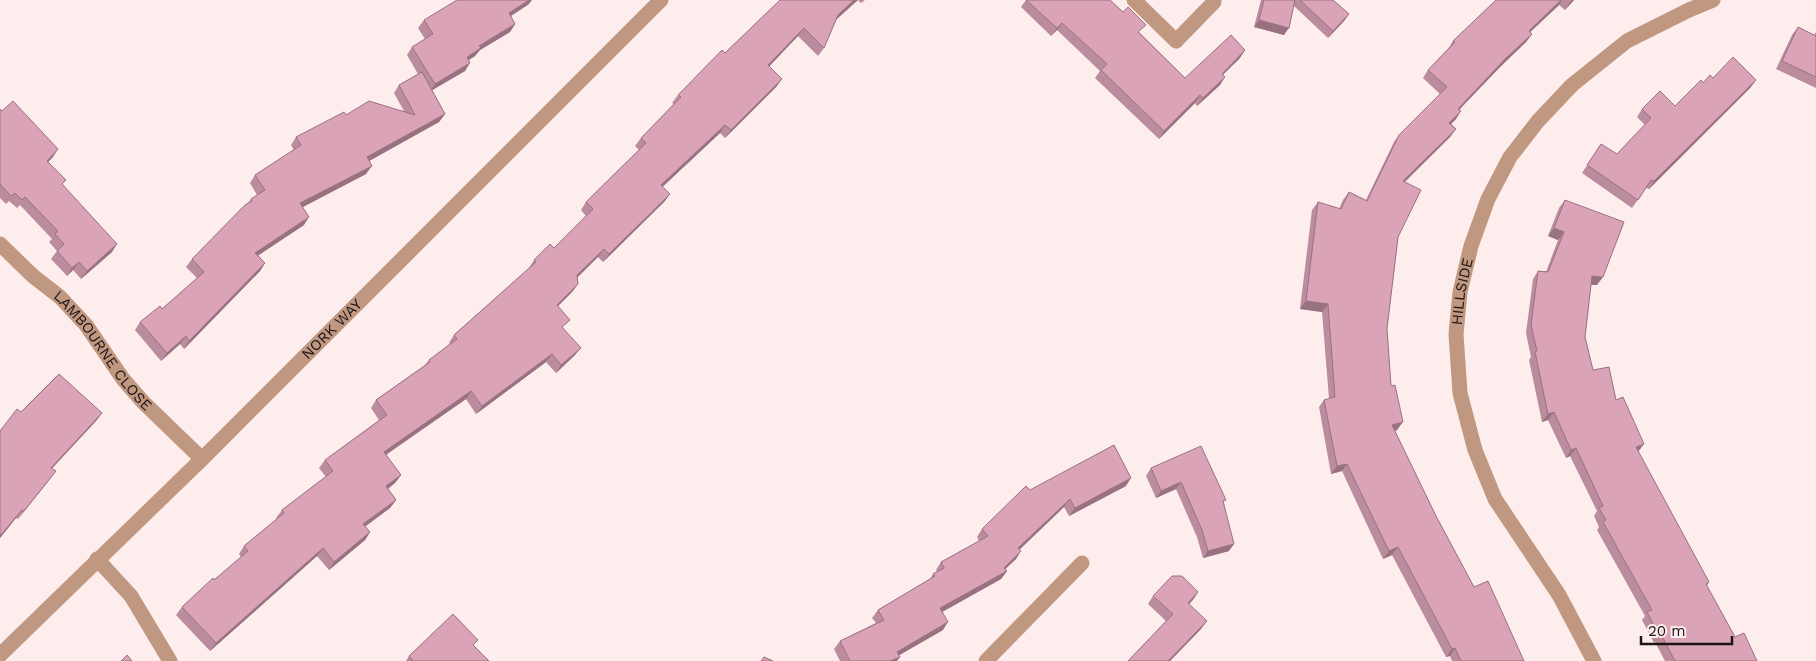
<svg xmlns="http://www.w3.org/2000/svg" width="1816" height="661" viewBox="0 0 1816 661" font-family="'Work Sans',sans-serif">
	<rect width="100%" height="100%" fill="#fdedec"/>
	<g fill="none" stroke-linecap="round" stroke-linejoin="round">
		<path stroke="#c09781" stroke-width="15" d="M1134 0 1176 41"/>
		<g stroke="#c09781" stroke-width="15">
			<path d="M1176 41 1214 2V0"/>
			<path id="s1" d="M0 244 33 276 60 297 86 325 123 379 143 402 202 459"/>
			<path d="M97 559 131 596 170 661"/>
			<path id="s2" d="M0 655 202 459 661 0"/>
			<path d="M986 661 1082 563"/>
			<path id="s3" d="M1594 661 1559 595 1495 499 1475 450 1460 393 1456 334 1460 292 1471 246 1488 199 1510 157 1538 121 1572 85 1627 41 1689 10 1713 0"/>
		</g>
	</g>
	<path fill="#bb8c9e" d="M780 0H858L836 20 824 48 818 56 798 36 769 66 782 79 776 87 725 138 720 133 662 187 670 194 664 202 603 262 598 257 577 278 578 284 572 292 558 306 563 328 575 355 556 373 546 362 476 414 466 399 386 455 401 475 395 483 388 489 396 500 390 508 365 526 370 532 365 540 329 570 317 556 210 651 176 615 182 607 241 557 239 554 244 546 277 519 276 518 282 510 326 477 319 468 325 460 379 420 371 408 376 400 425 365 429 360 450 344 449 343 454 335 529 268 534 260 554 248 586 216 581 210 586 202 639 150 635 146 641 138 674 104 672 103 678 95 725 53Z
		M858 0H865L861 3Z
		M1026 0H1110L1140 33 1185 78 1240 58 1223 75 1220 85 1197 106 1195 103 1159 139 1095 78 1100 71 1057 30 1051 36 1021 7Z
		M1261 0H1333L1349 14 1344 21 1328 38 1294 6 1284 35 1254 27Z
		M1496 0H1574L1565 10 1559 5 1530 32 1532 34 1526 42 1500 67 1459 110 1456 119 1451 124 1456 129 1450 137 1405 182 1387 329 1391 386 1397 430 1395 431 1436 516 1474 587 1524 661H1452L1450 656 1446 657 1392 555 1383 559 1342 471 1331 474 1319 407 1324 400 1329 399 1322 312 1300 309 1312 210 1318 202 1339 209 1343 200 1349 192 1366 200 1394 142 1399 135 1440 94 1423 78 1428 70 1448 49 1453 41Z
		M529 4 511 16 515 24 510 32 480 50 475 56 469 60 465 71 432 90 445 114 439 122 369 161 366 174 303 207 304 225 258 255 265 263 260 271 184 349 180 344 161 361 135 330 140 322 162 309 197 278 186 267 192 259 248 203 251 199 257 195 250 183 255 175 294 150 291 145 296 137 346 115 404 111 394 93 399 85 418 74 407 55 412 47 425 39 418 28 424 20Z
		M1798 27 1814 35 1816 32V88L1776 69 1792 35Z
		M1713 78 1756 80 1750 88 1649 189 1646 188 1632 208 1582 173 1601 144 1617 154 1645 125 1637 117 1642 109 1675 106 1703 83Z
		M0 109 53 157 48 162 63 185 112 252 81 279 73 270 67 276 51 259 57 251 49 242 52 239 20 205 17 208 9 201 6 204 0 198Z
		M1565 200 1597 285H1591L1585 337 1593 370 1616 400 1638 452 1709 582 1707 586 1735 637 1757 661H1665L1655 642 1654 643 1642 620 1645 616 1597 530 1599 527 1594 516 1597 511 1570 456 1566 458 1548 420 1542 422 1529 360 1531 357 1526 333 1533 279 1538 271 1546 272 1558 240 1548 236 1559 208Z
		M21 412 102 413 96 421 52 468 50 479 18 519 16 518 0 538V431Z
		M1151 468 1224 503 1229 551 1203 558 1197 537 1176 489 1156 498 1146 476Z
		M1126 486 1069 516 1064 507 1020 549 1016 559 1005 569 1007 571 1001 579 942 612 943 630 899 655 897 661H840L834 649 840 641 876 623 872 618 878 610 930 579 933 574 937 572 936 570 941 562 979 541 977 537 982 529 1030 490Z
		M1198 592 1189 604 1201 629 1170 661H1128L1166 621 1148 604 1153 596Z
		M474 646 489 661H406L409 656Z"/>
	<path fill="#997281" d="M529 0H532L529 4 503 21 509 13Z
		M854 0H858L832 23 838 15Z
		M1561 0H1562L1559 5 1523 39 1529 31Z
		M1572 0H1574L1565 10 1570 2Z
		M1349 14 1344 21 1328 38 1333 31Z
		M1259 20 1289 28 1284 35 1254 27Z
		M1062 23 1057 30 1051 36 1057 28Z
		M515 24 510 32 480 50 475 56 461 65 467 57 479 46Z
		M804 28 798 36 763 73 768 65Z
		M1532 34 1526 42 1500 67 1453 116 1458 109 1505 59Z
		M1245 50 1240 58 1216 81 1222 74Z
		M470 63 465 71 429 92 435 84Z
		M1225 77 1220 85 1197 106 1203 98Z
		M782 79 776 87 725 138 731 130Z
		M1756 80 1750 88 1649 189 1654 181Z
		M1200 95 1195 103 1159 139 1164 131Z
		M1461 111 1456 119 1444 131 1449 123Z
		M445 114 439 122 362 165 367 157Z
		M725 125 720 133 656 193 661 185Z
		M1456 129 1450 137 1397 189 1403 181Z
		M58 149 53 157 41 169 47 161Z
		M372 166 366 174 295 211 300 203Z
		M670 194 664 202 603 262 609 254Z
		M309 217 304 225 250 261 255 253Z
		M1554 228 1564 232 1558 240 1548 236Z
		M117 244 112 252 81 279 87 271Z
		M604 249 598 257 571 283 577 275Z
		M79 262 73 270 67 276 72 268Z
		M265 263 260 271 184 349 189 341Z
		M1592 276 1603 277 1597 285 1586 284Z
		M578 284 572 292 551 313 557 305Z
		M1306 301 1328 304 1322 312 1300 309Z
		M186 336 180 344 161 361 167 353Z
		M581 348 575 355 556 373 561 365Z
		M552 354 546 362 476 414 482 406Z
		M471 391 466 399 378 460 384 452Z
		M1554 412 1548 420 1542 422 1548 414Z
		M102 413 96 421 45 476 51 468Z
		M1403 422 1397 430 1386 433 1392 425Z
		M1644 444 1638 452 1636 447Z
		M1576 448 1570 456 1566 458 1571 450Z
		M1347 464 1342 471 1331 474 1337 466Z
		M56 471 50 479 18 519 24 511Z
		M401 475 395 483 380 494 386 486Z
		M1131 478 1126 486 1069 516 1075 508Z
		M1181 482 1176 489 1156 498 1161 491Z
		M1070 499 1064 507 1013 556 1018 548Z
		M396 500 390 508 358 532 363 524Z
		M22 510 16 518 0 538V536Z
		M370 532 365 540 329 570 334 562Z
		M1234 544 1229 551 1203 558 1208 551Z
		M1398 547 1392 555 1383 559 1389 551Z
		M323 548 317 556 210 651 216 643Z
		M1021 551 1016 559 998 576 1004 568Z
		M1007 571 1001 579 935 616 940 608Z
		M1198 592 1193 600 1182 611 1188 603Z
		M1207 621 1201 629 1170 661H1168Z
		M948 622 943 630 891 660 897 652Z
		M1455 648 1450 656 1446 657 1452 649Z
		M900 657 897 661H890Z"/>
	<path fill="#daa3b8" stroke="#997281" d="M457 0H529L509 13 515 24 479 46 481 48 467 57 470 63 435 84 412 47 433 34 424 20Z
		M780 0H854L838 15 824 48 804 28 768 65 782 79 731 130 725 125 661 185 670 194 609 254 604 249 577 275 578 284 557 305 570 320 562 327 581 348 561 365 552 354 482 406 471 391 384 452 401 475 386 486 396 500 363 524 370 532 334 562 323 548 216 643 182 607 213 578 214 580 248 551 244 546 284 513 282 510 333 471 325 460 387 415 376 400 430 362 429 360 457 339 454 335 536 262 534 260 550 244 554 248 593 209 586 202 646 143 641 138 681 97 678 95 722 50 725 53Z
		M1026 0H1110L1123 12 1128 7 1146 25 1138 32 1185 78 1231 35 1245 50 1222 74 1225 77 1203 98 1200 95 1164 131 1101 70 1107 64 1062 23 1057 28Z
		M1264 0H1295L1289 28 1259 20Z
		M1300 0H1333L1349 14 1333 31Z
		M1496 0H1561L1529 31 1532 34 1505 59 1458 109 1461 111 1449 123 1456 129 1403 181 1421 190 1398 237 1387 329 1391 386 1395 385 1403 422 1392 425 1436 516 1474 587 1488 581 1524 661H1461L1455 648 1452 649 1398 547 1389 551 1347 464 1337 466 1324 400 1335 397 1328 304 1306 301 1318 202 1341 209 1349 192 1367 201 1399 135 1447 87 1428 70 1455 42 1453 41Z
		M1798 27 1816 36V77L1782 61Z
		M1733 57 1756 80 1654 181 1651 180 1638 200 1587 165 1601 144 1617 154 1651 118 1642 109 1660 91 1675 106 1701 80 1703 83 1710 75 1713 78Z
		M422 72 445 114 367 157 372 166 300 203 309 217 255 253 265 263 189 341 186 336 167 353 140 322 160 306 162 309 204 272 192 259 245 205 252 201 251 199 265 190 255 175 301 145 296 137 344 112 346 115 369 101 415 115 399 85Z
		M13 101 58 149 47 161 66 180 62 184 117 244 87 271 79 262 72 268 57 251 64 244 55 234 58 231 25 197 22 200 15 193 11 196 0 184V109L2 111Z
		M1565 200 1624 222 1603 277 1592 276 1585 337 1593 370 1609 367 1616 400 1623 397 1644 444 1636 447 1709 582 1706 584 1735 637 1744 633 1757 661H1675L1661 634 1659 635 1647 612 1652 610 1603 522 1606 520 1599 508 1603 506 1576 448 1571 450 1554 412 1548 414 1535 352 1537 351 1531 325 1538 271 1548 272 1564 232 1554 228Z
		M59 374 102 413 51 468 56 471 24 511 22 510 0 536V431L17 409 21 412Z
		M1114 445 1131 478 1075 508 1070 499 1018 548 1021 551 1004 568 1007 571 940 608 948 622 897 652 900 657 890 661H850L840 641 884 620 878 610 935 576 933 574 944 568 941 562 988 536 982 529 1026 486 1030 490Z
		M1201 446 1226 500 1223 501 1234 544 1208 551 1202 530 1181 482 1161 491 1151 468Z
		M1172 576H1182L1198 592 1188 603 1207 621 1168 661H1128L1173 614 1153 596Z
		M453 614 478 640 473 645 489 661H413L409 656Z
		M127 655 132 661H121Z
		M764 657 773 661H761Z"/>
	<g text-anchor="middle" dominant-baseline="central" stroke-width="5" stroke-linejoin="round" paint-order="stroke">
		<g font-size="15" fill="#1d1414" stroke="#fdedec">
			<text stroke="none"><textPath href="#s3" startOffset="404">HILLSIDE</textPath></text>
			<text stroke="none"><textPath href="#s2" startOffset="465">NORK WAY</textPath></text>
			<text stroke="none"><textPath href="#s1" startOffset="149">LAMBOURNE CLOSE</textPath></text>
		</g>
	</g>
	<path d="M1641 636v8h91v-8" fill="none" stroke="#1d1414" stroke-width="2.5"/>
	<text x="1648" y="636" font-size="15" fill="#1d1414" stroke="#fdedec" stroke-width="4" paint-order="stroke">20 m</text>
</svg>
